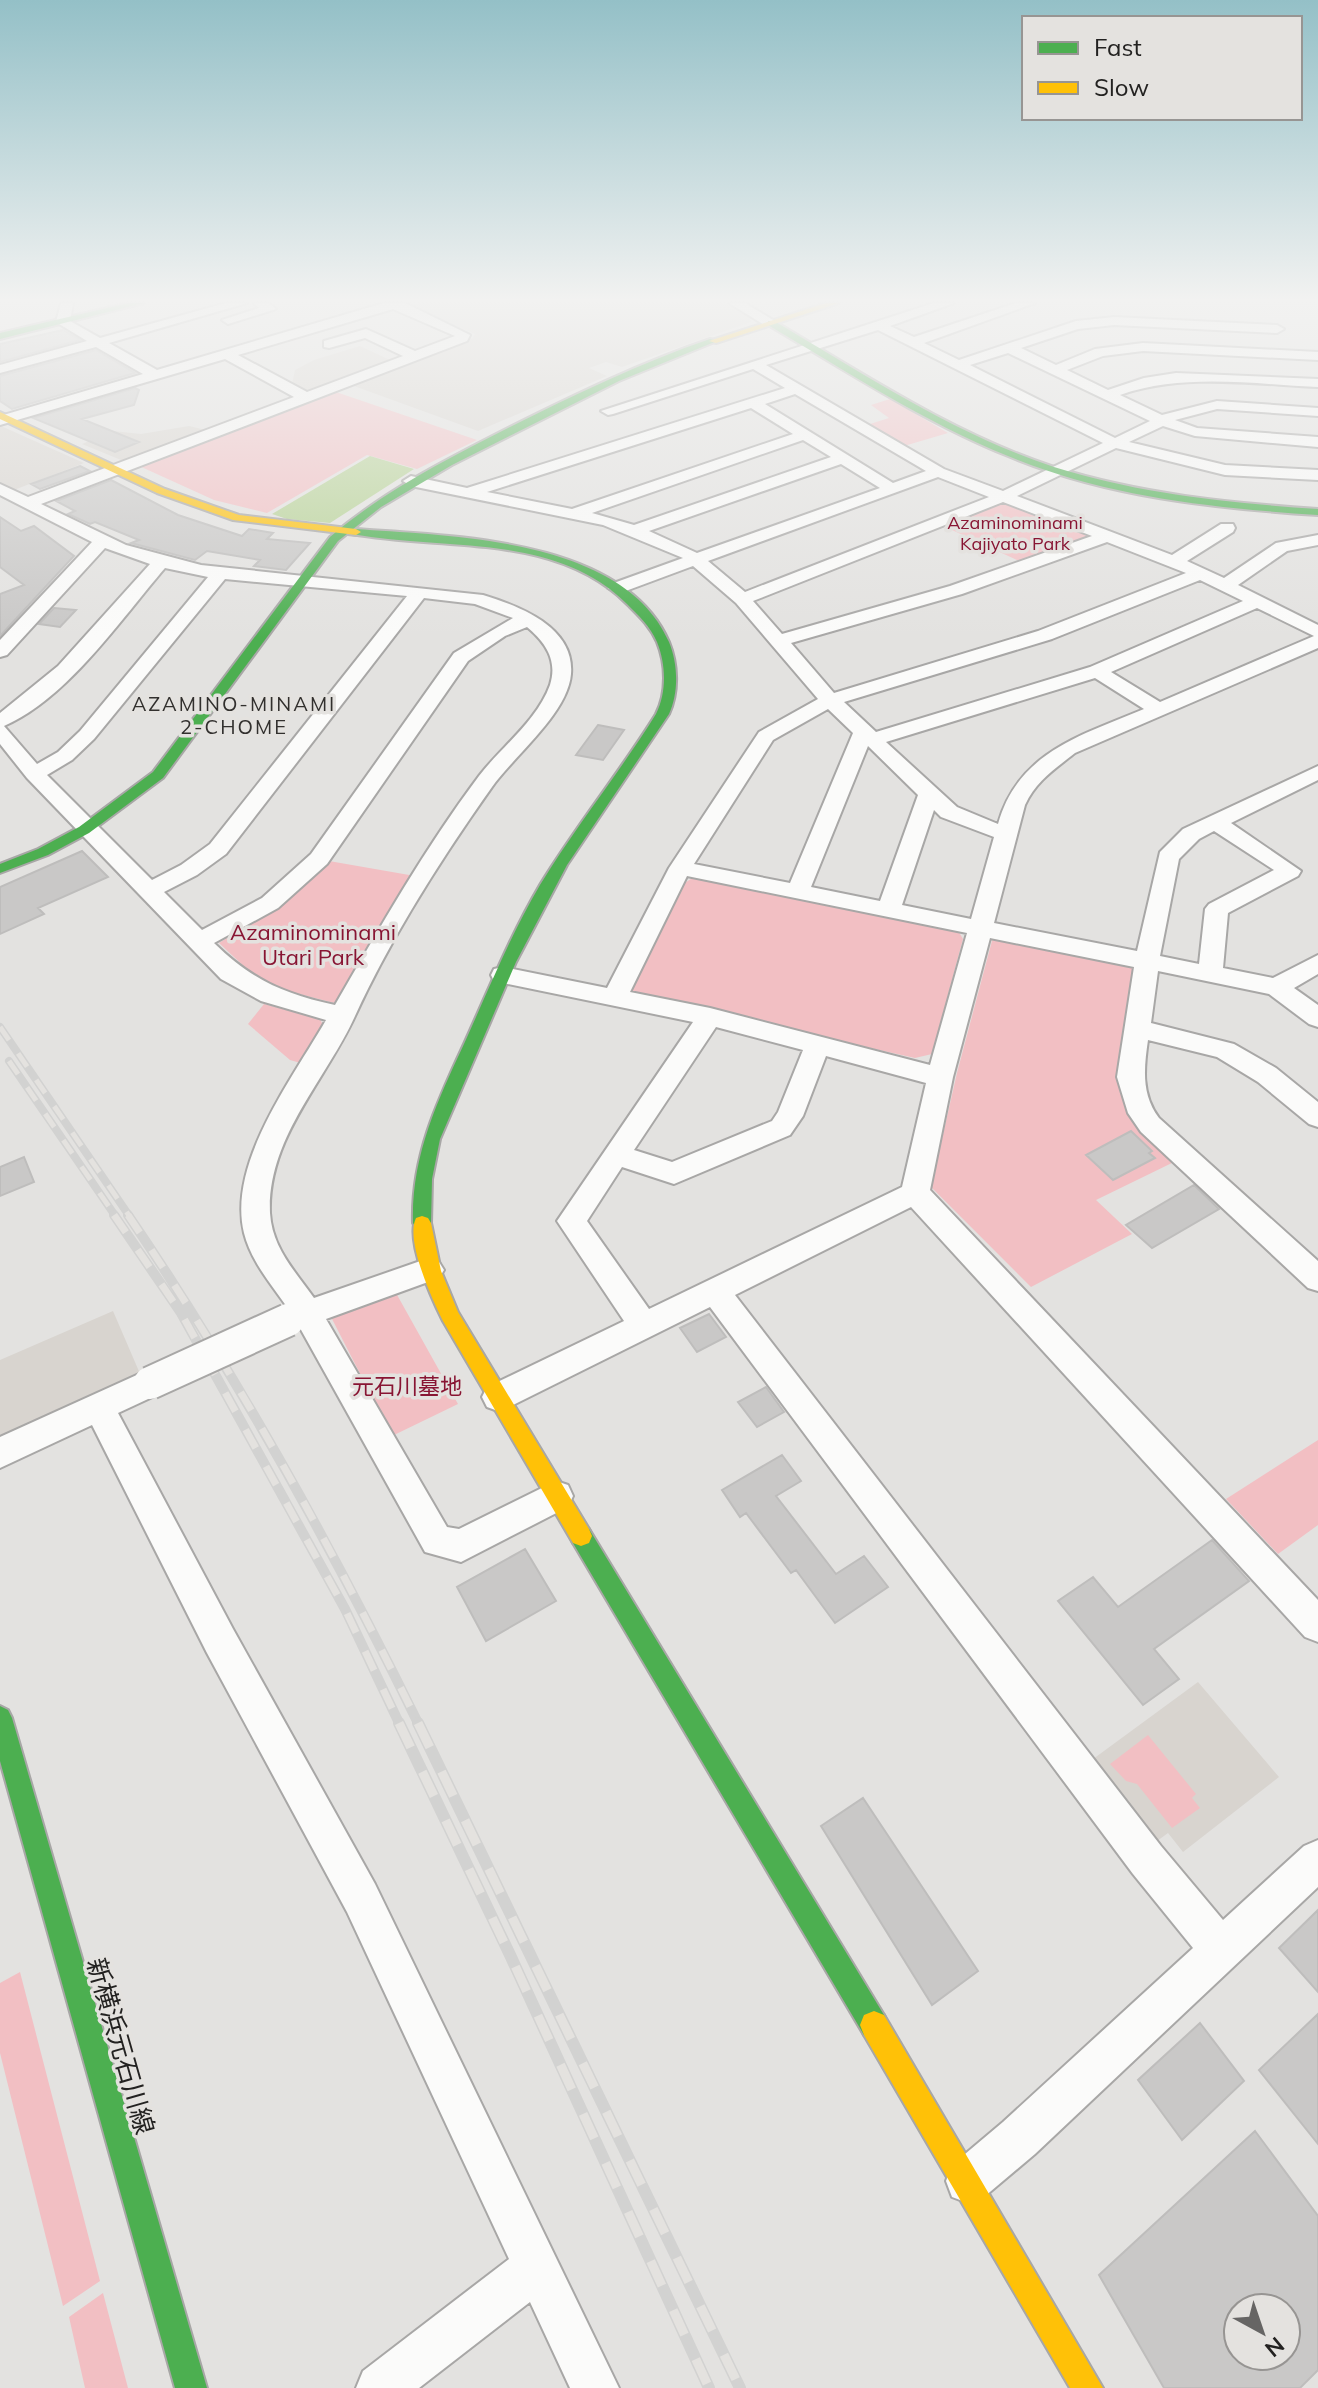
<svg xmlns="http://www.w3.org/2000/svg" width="1318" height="2388" viewBox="0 0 1318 2388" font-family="Mulish,'Noto Sans JP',sans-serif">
	<rect width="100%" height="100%" fill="#e3e2e0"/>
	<path fill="#d8d4cf" d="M419 303H723L750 317 751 322 622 367 606 362 589 368 607 376 478 431 354 386 473 338 475 334 410 306Z
		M360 346 392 361 309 393 292 384 295 370 314 360Z
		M0 426H1L84 463 14 490 0 484Z
		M189 426 210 431 126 462 82 444 113 431 141 434Z
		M113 1311 141 1376 0 1442V1360Z
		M1198 1682 1279 1777 1183 1852 1168 1833 1153 1844 1089 1762Z"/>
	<path fill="#f2bfc3" d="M333 391 477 440 417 469 367 455 267 513 214 500 137 465Z
		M890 399 948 433 904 446 870 424 889 418 871 405Z
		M1001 501 1096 535 1019 561 941 525Z
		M329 861 415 876 338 1004 264 985 219 943 274 908Z
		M694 877 957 929 963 939 932 1054 915 1058 639 996 631 990 683 884Z
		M993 937 1128 963 1138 970 1126 1048 1176 1161 1096 1200 1132 1234 1031 1287 931 1187 957 1073Z
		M264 1004 320 1019 324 1027 304 1064 290 1060 248 1024Z
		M396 1293 458 1404 392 1436 331 1317Z
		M1318 1440V1525L1278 1554 1226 1499Z
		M1148 1735 1196 1794 1192 1798 1200 1808 1172 1828 1137 1784 1126 1781 1110 1764Z
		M20 1972 100 2281 63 2306 0 2053V1983Z
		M103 2293 128 2388H85L69 2317Z"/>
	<path fill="#b7d296" d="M370 456 414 469 330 523 287 519 272 514Z"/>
	<path fill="#c9c8c7" stroke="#bebdbc" stroke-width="2" fill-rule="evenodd" d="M63 330 80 340 0 362V344Z
		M96 350 135 373 12 409 0 401V376Z
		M135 388 139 390 134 405 82 419 139 442 115 452 33 418Z
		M80 466 90 471 40 489 31 484Z
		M111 480 178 515 242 536 249 529 273 533 267 539 310 543 286 570 254 566 260 560 207 551 195 560 131 543 139 540 95 522 90 524 68 514 75 511 56 501Z
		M0 517 21 531 34 526 74 556 0 636V594L24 585 0 567Z
		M54 608 76 610 60 627 39 624Z
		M598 725 624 730 603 760 576 755Z
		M82 851 108 877 38 908 44 914 0 934V887Z
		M1131 1131 1152 1151 1149 1153 1155 1158 1113 1180 1086 1155Z
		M24 1157 34 1182 0 1196V1167Z
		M1194 1185 1219 1209 1152 1248 1126 1225Z
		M709 1314 726 1337 697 1352 680 1328Z
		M766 1387 784 1412 757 1427 738 1402Z
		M782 1455 801 1481 776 1496 836 1574 864 1556 888 1587 835 1623 796 1570 791 1573 746 1513 740 1517 722 1490Z
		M1212 1540 1249 1581 1154 1649 1179 1679 1143 1705 1058 1601 1093 1577 1118 1607Z
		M525 1549 556 1601 486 1641 457 1587Z
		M863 1798 978 1971 932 2005 821 1826Z
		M1318 1910V1992L1279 1948Z
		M1318 2014V2144L1259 2070Z
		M1200 2023 1244 2081 1182 2140 1138 2080Z
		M1255 2131 1318 2216V2370L1300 2388H1164L1099 2275ZM1238 2308H1286V2356H1238Z"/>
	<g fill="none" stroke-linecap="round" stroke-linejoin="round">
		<defs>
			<path id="street" d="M61 303H73L70 321 100 338 226 303H247L109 343 157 370 384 303H405L470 335 467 341 41 504 126 545 201 565 483 595C519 606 575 627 571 674 568 713 514 756 492 787 443 856 390 939 355 1016 326 1080 267 1138 270 1213 272 1248 295 1271 314 1298L429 1258 439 1262 444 1270 439 1278 326 1319 447 1527 459 1529 556 1481 568 1485 573 1496 568 1507 461 1562 425 1552 300 1328 290 1332 279 1328 275 1319 279 1310 287 1307C271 1284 251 1261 244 1233 227 1163 293 1078 326 1020L261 1001 221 979 27 778 0 744V713L58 666 150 564 105 548 7 655 0 657V640L92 542 0 495V484L28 497 294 397 225 359 0 425V416L143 374 96 347 0 373V365L87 341 56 322ZM393 309 455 336 415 351 366 329 324 341V347L329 348 365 338 403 356 307 392 238 355ZM165 568 208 577 80 731 58 752 37 764 4 726C67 699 121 619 165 568ZM225 579 407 596 210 844 181 865 152 880 47 775 72 760 94 739ZM424 598 475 604 513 618 454 653 311 854 262 898 202 930 164 892 197 875 226 854ZM527 627C545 642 558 660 550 685 537 721 501 747 479 776 425 848 380 927 335 1005 284 994 252 980 214 943L278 908 327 864 468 661 505 636Z
				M254 303H269L276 309 228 324 222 320 259 308Z
				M729 303H745L778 323 766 326Z
				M934 303H954L890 326 914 337 1016 303H1035L924 343 959 360 1076 321 1114 317 1277 325 1284 329 1277 333 1114 325 1078 329 1021 348 1056 365 1095 349 1143 343 1318 352V360L1143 351 1103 356 1067 370 1108 390 1144 378 1176 373 1318 379V387C1252 384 1183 373 1120 395L1162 415 1217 401 1318 408V416L1217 409 1175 420 1197 428 1318 437V447L1195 436 1163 426 1129 442 1225 465 1318 470V480L1225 475 1116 448 1017 496 1172 555 1221 524H1233L1235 528 1233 532 1187 561 1224 578 1276 543 1318 535V545L1287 551 1238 585 1318 625V648L1075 753C1055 769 1036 781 1025 805L994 923 1137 951 1160 852 1183 829 1318 766V780L1231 823 1301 871 1298 876 1228 913 1223 968 1273 978 1318 955V974L1294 988 1318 1005V1027L1309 1024 1269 994 1158 971 1151 1023 1234 1044 1276 1068 1318 1102V1127L1309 1124 1258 1082 1217 1057 1148 1040C1144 1068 1141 1094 1159 1118L1318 1261V1291L1308 1288 1141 1132 1128 1113 1117 1077 1134 967 990 938 953 1077 930 1190 1318 1600V1642L1305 1637 911 1207 735 1295 1161 1846 1223 1920 1304 1846 1318 1840V1887L1035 2154 984 2197 968 2203 952 2197 946 2181 952 2165 1003 2122 1193 1948 1133 1874 710 1307 509 1407 498 1411 487 1407 482 1397 487 1387 624 1321 557 1221 693 1022 503 983 494 981 491 975 494 969 503 967 607 988 669 868 759 732 818 699 736 603 693 566 623 592 617 593 608 588 611 584 683 558 603 525 411 486 403 481 411 476 467 488 785 388 753 369 613 414 608 415 601 411ZM878 330 1103 443 1003 491 944 469 766 365ZM1008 353 1150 421 1115 438 970 365ZM795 394 926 471 893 483 765 404ZM751 408 793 434 572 509 487 492ZM803 440 831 457 634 525 592 513ZM841 464 880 488 697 553 649 531ZM938 477 989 497 745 592 708 561ZM1003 502 1092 536 950 586 782 634 753 601ZM1107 542 1186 573 1038 631 834 693 791 643 962 594ZM1200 580 1243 601 1090 667 876 732 844 702 1052 639ZM1257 608 1314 636 1160 702 1111 672ZM1095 678 1144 709C1082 735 1018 752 998 824L957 807 886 742ZM828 709 853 733 790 883 694 864 773 740ZM868 746 918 795 880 901 811 887ZM934 810 941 817 994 837 971 919 902 905ZM1214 831 1274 870 1209 904 1205 909 1199 964 1160 956 1179 859 1199 839ZM687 876 967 933 930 1065 710 1008 630 992ZM716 1027 803 1050 778 1112 772 1121 672 1162 634 1150ZM826 1056 926 1083 902 1187 649 1309 587 1221 622 1167 674 1184 790 1135 803 1116Z
				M150 1369 161 1373 166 1383 161 1393 118 1413 233 1629 375 1884 619 2388H570L530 2302 419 2388H356L363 2371 509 2259 347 1912 207 1653 92 1425 0 1468V1437Z"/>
			<path id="fast" d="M128 303H144L0 339V333Z
				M768 321H774C864 374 954 434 1054 467 1140 494 1229 503 1318 509V515C1213 508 1106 497 1008 456 924 422 846 371 768 325Z
				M710 339 717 341 619 381 452 465 381 507 338 541 163 778 89 833 48 855 0 873V864L38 849 79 827 153 772 330 537C384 491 445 460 508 428 574 395 640 363 710 339Z
				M356 529C452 536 624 538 669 642 678 664 679 692 669 714L567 865 516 962 440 1139 432 1179 431 1223 428 1228H416L413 1223C411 1157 437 1102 464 1044 488 991 510 936 540 885 576 826 620 772 656 714 667 692 666 664 657 642 650 626 639 616 627 604 555 532 443 551 352 534V530Z
				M581 1526 589 1529 884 2015 888 2025 884 2035 874 2039 864 2035 573 1543 570 1536 573 1529Z
				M0 1706 8 1710 12 1718 207 2388H175L0 1761Z"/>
			<path id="slow" d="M826 303H839L716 343 709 341Z
				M0 412 165 489 239 515 356 529 361 532 356 535 233 520 157 493 0 419Z
				M422 1216 428 1218 431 1223 441 1271 458 1312 589 1529 592 1536 589 1543 581 1546 573 1543 443 1321C432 1299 405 1240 416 1218Z
				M874 2011 884 2015 1103 2388H1070L864 2035 860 2025 864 2015Z"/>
		</defs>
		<use href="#street" stroke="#a8a7a6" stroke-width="4"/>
		<use href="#fast" stroke="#a8a7a6" stroke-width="4"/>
		<use href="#slow" stroke="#a8a7a6" stroke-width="4"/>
		<use href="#street" fill="#fbfbfa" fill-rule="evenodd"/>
		<use href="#fast" fill="#4caf50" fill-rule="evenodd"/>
		<use href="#slow" fill="#ffc107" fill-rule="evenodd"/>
		<defs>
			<path id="rail-far2" d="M0 1027 130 1217
				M9 1061 116 1217"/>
			<path id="rail-far1" d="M114 1215 181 1313 345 1609 400 1725
				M128 1215C239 1378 333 1549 419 1725"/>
			<path id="rail" d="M399 1723 511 1957 709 2388
				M418 1723 740 2388"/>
		</defs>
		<use href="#rail-far2" stroke="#d2d2d1" stroke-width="8"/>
		<use href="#rail-far1" stroke="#d2d2d1" stroke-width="10"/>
		<use href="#rail" stroke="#d2d2d1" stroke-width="12"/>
		<use href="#rail-far2" stroke="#e4e2df" stroke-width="5" stroke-dasharray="16" stroke-linecap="butt"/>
		<use href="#rail-far1" stroke="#e4e2df" stroke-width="7" stroke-dasharray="21" stroke-linecap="butt"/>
		<use href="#rail" stroke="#e4e2df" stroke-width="9" stroke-dasharray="27" stroke-linecap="butt"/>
		<defs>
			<path id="street-bridge" d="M150 1383 288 1320"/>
		</defs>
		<use href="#street-bridge" stroke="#a8a7a6" stroke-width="36" stroke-linecap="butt"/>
		<use href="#street-bridge" stroke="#fbfbfa" stroke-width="32"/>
	</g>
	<linearGradient id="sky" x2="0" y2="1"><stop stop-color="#94c0c7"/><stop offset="0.47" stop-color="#f2f2f1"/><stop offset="1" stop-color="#f2f2f1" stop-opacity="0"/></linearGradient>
	<rect width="1318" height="638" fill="url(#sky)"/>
	<g text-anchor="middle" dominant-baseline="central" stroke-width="7" stroke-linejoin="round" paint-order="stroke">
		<g font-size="18" fill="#881533" stroke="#e4e2df">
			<text x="1015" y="522">Azaminominami<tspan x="1015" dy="21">Kajiyato Park</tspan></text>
		</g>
		<g font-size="20" letter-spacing="2" fill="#32302e" stroke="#e4e2df">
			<text x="234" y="703">AZAMINO-MINAMI<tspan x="234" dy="23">2-CHOME</tspan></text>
		</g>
		<g font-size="22" fill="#881533" stroke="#e4e2df">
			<text x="313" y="932">Azaminominami<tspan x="313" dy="25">Utari Park</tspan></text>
			<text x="407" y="1386">元石川墓地</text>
		</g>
		<g font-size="26" fill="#232221" stroke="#e4e2df">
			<text transform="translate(121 2046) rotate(74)">新横浜元石川線</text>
		</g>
	</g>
	<rect x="1022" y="16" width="280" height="104" fill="#e4e2df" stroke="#979593" stroke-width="2"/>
	<rect x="1038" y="42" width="40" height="12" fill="#4caf50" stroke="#979593" stroke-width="2"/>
	<text x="1094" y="56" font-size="24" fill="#232221">Fast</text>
	<rect x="1038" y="82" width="40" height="12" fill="#ffc107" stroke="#979593" stroke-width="2"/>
	<text x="1094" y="96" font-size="24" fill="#232221">Slow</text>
	<g transform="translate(1262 2332) rotate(140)"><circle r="38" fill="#e4e2df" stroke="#979593" stroke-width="2"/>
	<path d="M0-6L14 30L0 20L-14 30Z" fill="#666564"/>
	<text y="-12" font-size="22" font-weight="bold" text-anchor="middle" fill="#232221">N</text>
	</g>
</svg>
